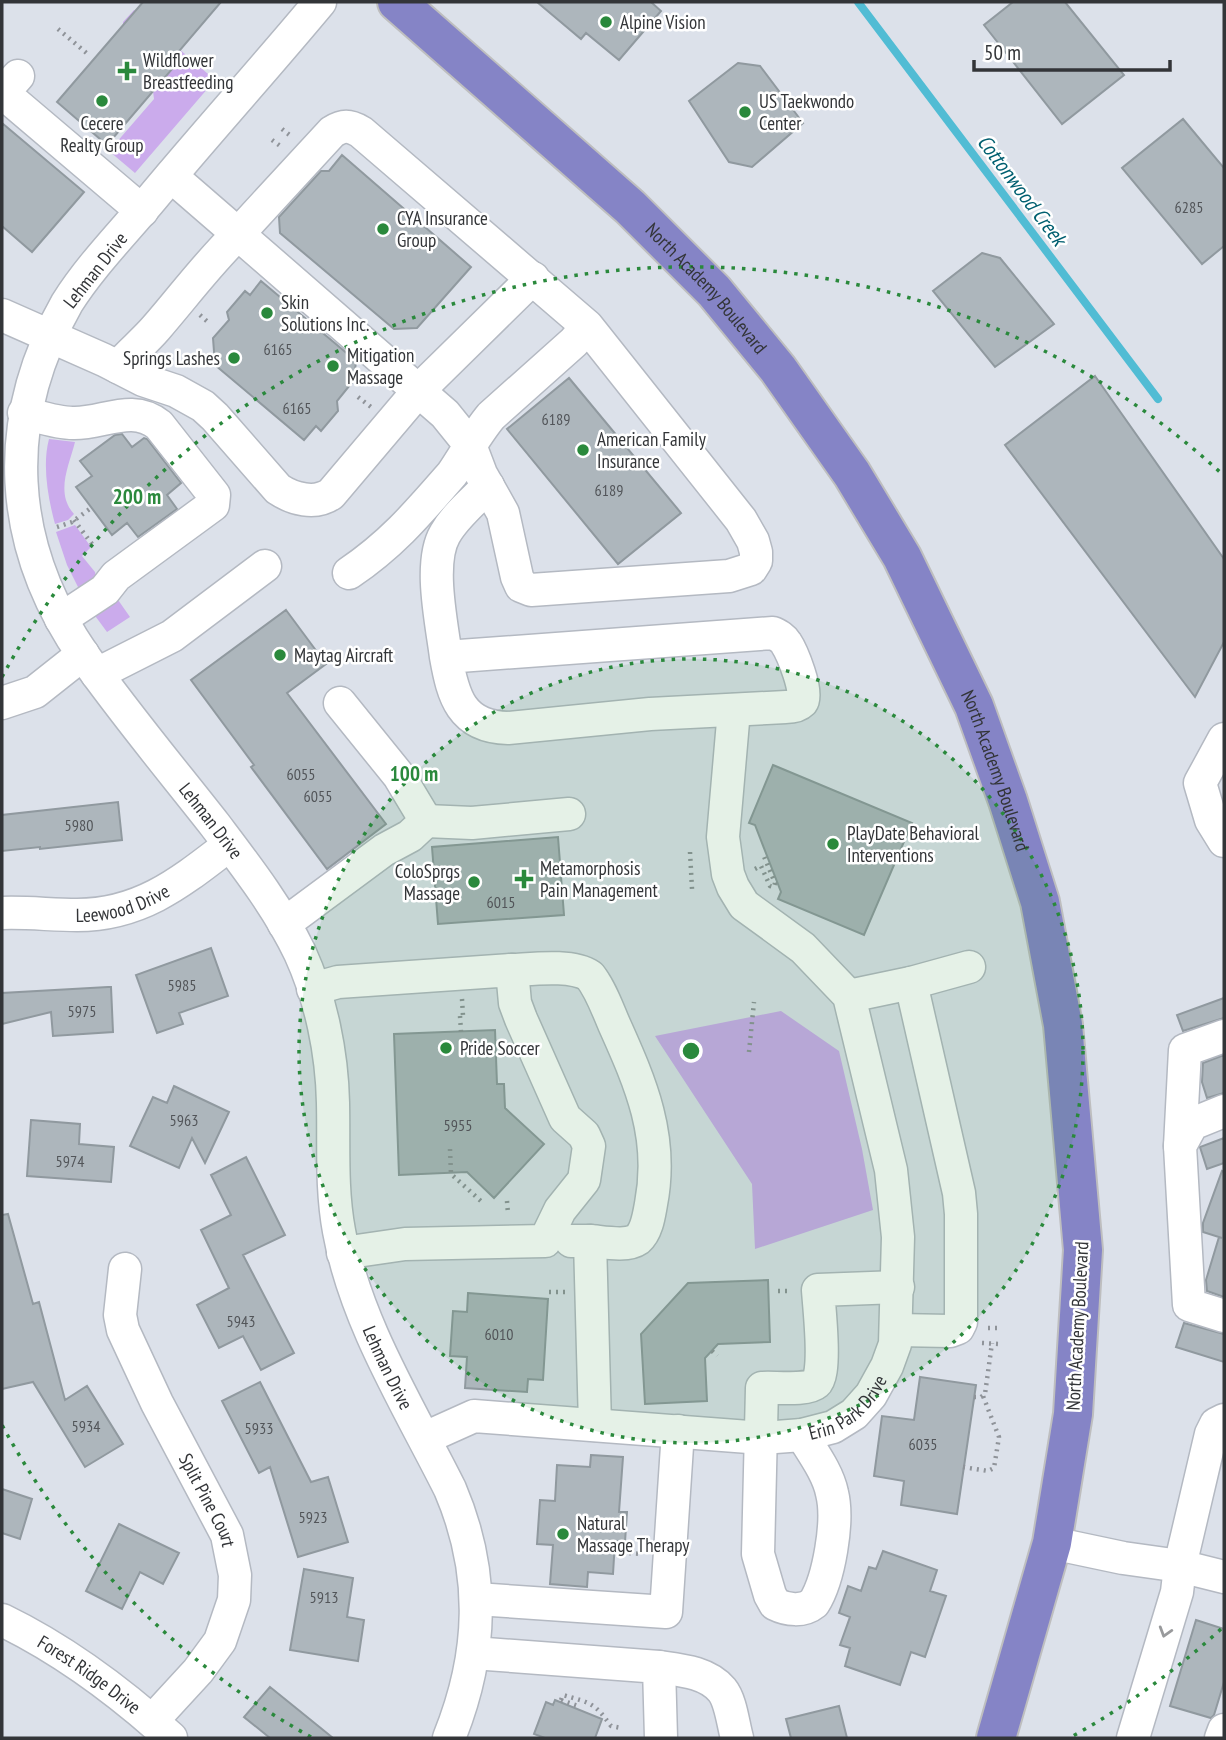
<svg xmlns="http://www.w3.org/2000/svg" width="1226" height="1740" viewBox="0 0 1226 1740" font-family="'PT Sans Narrow',sans-serif">
	<rect width="100%" height="100%" fill="#dce1ea"/>
	<path fill="#cbabec" d="M134 10 215 80 135 173 109 151 154 99 153 91 173 69 123 26V22Z
		M49 439 75 442C69 466 55 493 74 514L68 520 55 524C48 498 42 465 49 439Z
		M75 525 91 547 82 556 95 572 97 582 81 593 67 565 56 532Z
		M116 597 130 617 107 632 93 613Z
		M781 1011 839 1051 862 1149 873 1210 755 1249 752 1184 655 1036Z"/>
	<g fill="none" stroke-linecap="round" stroke-linejoin="round">
		<path stroke="#51bcd4" stroke-width="8" d="M858 2 1158 399"/>
	</g>
	<path fill="#adb6bc" stroke="#90999f" stroke-width="2" d="M143 2H221L168 64 173 68 107 145 57 102Z
		M537 2H651L661 11 619 60 586 33 581 39Z
		M1013 2H1065L1124 75 1062 124 984 25Z
		M738 63 760 66 803 123 752 167 729 162 689 101Z
		M1183 119 1224 168V246L1202 264 1122 168Z
		M2 123 84 192 32 252 2 226Z
		M342 155 471 267 417 328 394 329 280 233 279 217 321 171H329Z
		M982 253 1000 258 1054 324 995 367 933 291Z
		M261 281 356 361 354 380 337 401 338 411 321 431 316 426 304 440 215 365 213 338 229 320 227 312 245 291 250 295Z
		M1095 376 1224 559V642L1195 697 1005 445Z
		M569 378 681 513 618 564 507 429Z
		M122 434 132 447 144 438 147 439 181 483 167 495 177 509 138 537 127 523 112 535 76 487 92 476 80 461 115 435Z
		M286 610 326 664 287 693 386 824 327 869 251 767 254 765 191 680Z
		M773 765 912 823 864 935 778 899 781 892 755 825 749 823Z
		M118 802 122 840 40 849V847L2 851V815Z
		M558 837 564 915 438 924 432 847Z
		M211 948 228 996 179 1013 183 1024 157 1033 136 975Z
		M108 987H111L113 1032 53 1036 51 1012 2 1024V993Z
		M1224 998V1018L1183 1031 1177 1015Z
		M495 1030 497 1084H504L505 1108 544 1144 494 1198 467 1172 399 1175 394 1034Z
		M1224 1055V1093L1207 1098 1202 1082 1203 1063Z
		M174 1086 229 1112 205 1163 192 1138 179 1168 130 1146 153 1097 167 1103Z
		M31 1120 80 1124 79 1144 114 1147 111 1182 27 1176Z
		M1224 1138V1163L1207 1169 1200 1147Z
		M246 1157 285 1235 243 1255 294 1353 261 1370 243 1336 219 1348 197 1305 229 1288 201 1230 231 1215 211 1175Z
		M1222 1171 1224 1172V1297L1207 1291 1206 1280 1219 1237 1222 1238 1203 1232V1223Z
		M8 1214 33 1304 39 1302 65 1400 87 1386 123 1444 85 1467 33 1382 2 1389V1215Z
		M768 1280 770 1342 718 1344 705 1358 707 1401 645 1404 641 1334 688 1283Z
		M468 1293 548 1299 543 1380 528 1379 527 1392 465 1388 467 1357 450 1356 453 1311 467 1312Z
		M1184 1323 1224 1334V1362L1176 1347Z
		M920 1377 976 1385 957 1514 901 1505 904 1481 874 1476 882 1416 914 1420Z
		M260 1382 311 1482 328 1477 348 1542 298 1557 270 1467 259 1473 222 1401Z
		M591 1455 623 1457 619 1512H627L625 1542 615 1541 613 1574 588 1572 587 1587 550 1584 553 1545 537 1544 540 1500 555 1501 557 1465 590 1467Z
		M2 1489 32 1499 20 1539 2 1533Z
		M119 1524 179 1553 163 1584 140 1572 122 1609 86 1591Z
		M883 1551 937 1570 930 1591 946 1596 925 1657 911 1652 900 1685 845 1666 850 1648 840 1645 850 1617 839 1613 848 1586 861 1591 869 1567 876 1569Z
		M304 1569 353 1578 347 1617 364 1620 358 1661 290 1650Z
		M1196 1620 1224 1629V1682L1214 1715 1211 1718 1170 1706Z
		M270 1687 296 1708 333 1738H270L244 1717Z
		M555 1700 602 1719 595 1738H545L534 1734 546 1702 553 1705Z
		M839 1706 847 1738H791L786 1719Z"/>
	<g fill="none" stroke-linecap="round" stroke-linejoin="round">
		<defs>
			<g id="minor">
				<path id="s1" d="M320 2C265 68 208 131 153 197 124 232 91 265 67 303 0 421 7 545 84 656 125 714 171 769 215 825 246 866 278 907 300 953 321 999 332 1053 333 1103 334 1146 331 1188 339 1231 355 1321 409 1407 450 1489 486 1573 483 1654 449 1738"/>
				<path d="M18 76 3 93 142 211"/>
				<path d="M2 315 104 360 143 380 176 391 203 406 215 417 278 489C293 499 315 505 331 494L419 390 533 278"/>
				<path d="M118 367C130 353 144 342 156 328 183 297 208 263 238 234L171 176"/>
				<path d="M24 413C40 417 57 423 73 423 103 424 132 403 159 425L214 495 213 505 116 576 105 590 61 619"/>
				<path d="M349 573C392 544 418 513 452 474 465 455 476 434 491 416L574 342 587 326 741 520 753 541 756 552V561L751 569 729 576 531 590 521 586 517 577 503 513 481 474 470 445 445 414 238 234 332 132C343 125 349 125 361 132L587 326"/>
				<path d="M446 657C453 696 461 727 508 728L650 714 786 707C791 707 798 706 802 702 809 693 792 652 786 643 783 638 779 636 773 633L446 657C442 624 428 563 445 534 455 516 474 501 488 486"/>
				<path d="M97 674 172 636 265 566"/>
				<path d="M2 703 35 692 83 654"/>
				<path d="M1224 739 1200 783 1211 820 1224 841"/>
				<path d="M426 821 472 823 569 814"/>
				<path id="s2" d="M2 913C27 912 52 915 77 915 141 915 181 882 229 845"/>
				<path d="M284 924 384 850 410 836 426 821 399 776 340 703"/>
				<path d="M512 970C533 969 572 964 590 976 601 990 607 1008 614 1024 641 1084 664 1137 651 1204 649 1215 647 1231 638 1239 627 1247 603 1242 590 1241"/>
				<path d="M911 983 969 967"/>
				<path d="M313 989 338 982 512 970 515 1003 521 1019 565 1118 584 1135 589 1146 584 1180 560 1210 545 1241 405 1244 343 1253"/>
				<path d="M849 996 911 983 959 1193 961 1214V1322L958 1328 950 1331 897 1330"/>
				<path d="M1224 1111 1192 1124 1180 1146 1189 1305 1224 1316"/>
				<path d="M1180 1146 1185 1050 1224 1036"/>
				<path d="M571 1241H590L595 1425"/>
				<path id="s3" d="M125 1269 120 1315 123 1330 157 1403 227 1535 235 1575 234 1600 220 1641 198 1671 152 1721"/>
				<path d="M802 1435C813 1453 828 1473 832 1493 839 1521 829 1579 814 1603 803 1612 787 1610 775 1604L770 1595 758 1554 762 1388C774 1387 807 1391 816 1383 827 1374 819 1306 818 1290L898 1287"/>
				<path id="s4" d="M425 1438 474 1416 762 1438 802 1435 833 1427 854 1414 871 1395 887 1366 895 1344 898 1237 891 1170 849 996 803 948 744 905 733 887 728 874 723 837 734 710"/>
				<path d="M1052 1543 1123 1558 1180 1566 1224 1577"/>
				<path d="M476 1599 666 1612 678 1431"/>
				<path id="s5" d="M2 1620C64 1650 120 1692 171 1738"/>
				<path d="M473 1653 659 1667 661 1738"/>
				<path d="M659 1667C680 1670 707 1672 722 1690 731 1701 733 1724 737 1738"/>
				<path d="M1133 1738 1177 1592 1180 1566 1211 1434 1216 1424 1224 1420"/>
				<path d="M1221 1738 1224 1730"/>
			</g>
			<g id="highway">
				<path id="s6" d="M397 2 630 207 714 291 778 369 852 474 902 557 974 706 1008 801 1040 902 1063 1025 1083 1250 1073 1414 1052 1543 996 1738"/>
			</g>
		</defs>
		<use href="#minor" stroke="#b4b9c2" stroke-width="35"/>
		<use href="#highway" stroke="#bebebf" stroke-width="42"/>
		<path stroke="#8f9399" stroke-width="4.5" stroke-dasharray="2 5" stroke-linecap="butt" d="M58 29 90 56
			M282 129 292 137
			M272 140 283 148
			M200 315 210 324
			M358 397 371 407
			M74 520 95 548
			M57 527 72 522 91 508
			M690 852 692 889
			M755 869 761 866 770 886 774 887 775 883 763 854
			M462 999 463 1016
			M460 1016 461 1032
			M749 1052 754 1002
			M450 1149 451 1174 482 1202
			M507 1201 508 1214
			M778 1291H791
			M549 1292H566
			M988 1328H1001
			M982 1343 1000 1344
			M712 1351 717 1356
			M974 1397H981L985 1394 992 1343
			M963 1467 988 1471 994 1468 999 1437 983 1396
			M629 1553 642 1554
			M561 1700 563 1695C590 1703 594 1702 611 1726L621 1728
			M561 1700 578 1706V1709"/>
		<use href="#minor" stroke="#fff" stroke-width="32"/>
		<use href="#highway" stroke="#8584c6" stroke-width="38"/>
	</g>
	<defs><path id="oneway-chevron" d="M-2-3.5L2.5 0L-2 3.5" fill="none" stroke-width="1.6" stroke-linecap="round" stroke-linejoin="round" transform="scale(1.75)"/></defs>
	<use stroke="#999a9c" href="#oneway-chevron" transform="translate(1165 1632) rotate(107)"/>
	<circle cx="691" cy="1051" r="392" fill="#2a893c" fill-opacity=".12"/>
	<g fill="none" stroke="#2a893c" stroke-width="3.5" stroke-dasharray="3.5 7">
		<circle cx="691" cy="1051" r="392"/>
		<path d="M1221 1629A784 784 0 0 1 1071 1737M311 1737A784 784 0 0 1 2 1425M2 677A784 784 0 0 1 1221 473"/>
	</g>
	<g fill="#2a893c" stroke="#fff" stroke-width="2.5">
		<circle cx="606" cy="22" r="7"/>
		<path d="M123.5 60.5h7v7h7v7h-7v7h-7v-7h-7v-7h7z"/>
		<circle cx="102" cy="101" r="7"/>
		<circle cx="745" cy="112" r="7"/>
		<circle cx="383" cy="229" r="7"/>
		<circle cx="267" cy="313" r="7"/>
		<circle cx="234" cy="358" r="7"/>
		<circle cx="333" cy="366" r="7"/>
		<circle cx="583" cy="450" r="7"/>
		<circle cx="280" cy="655" r="7"/>
		<circle cx="833" cy="844" r="7"/>
		<path d="M520.5 868.5h7v7h7v7h-7v7h-7v-7h-7v-7h7z"/>
		<circle cx="474" cy="882" r="7"/>
		<circle cx="446" cy="1048" r="7"/>
		<circle cx="563" cy="1534" r="7"/>
	</g>
	<g text-anchor="middle" dominant-baseline="central" stroke-width="5" stroke-linejoin="round" paint-order="stroke">
		<g font-size="16" fill="#525559">
			<text x="1189" y="207">6285</text>
			<text x="278" y="349">6165</text>
			<text x="297" y="408">6165</text>
			<text x="556" y="419">6189</text>
			<text x="609" y="490">6189</text>
			<text x="301" y="774">6055</text>
			<text x="318" y="796">6055</text>
			<text x="79" y="825">5980</text>
			<text x="501" y="902">6015</text>
			<text x="182" y="985">5985</text>
			<text x="82" y="1011">5975</text>
			<text x="184" y="1120">5963</text>
			<text x="458" y="1125">5955</text>
			<text x="70" y="1161">5974</text>
			<text x="241" y="1321">5943</text>
			<text x="499" y="1334">6010</text>
			<text x="86" y="1426">5934</text>
			<text x="259" y="1428">5933</text>
			<text x="923" y="1444">6035</text>
			<text x="313" y="1517">5923</text>
			<text x="324" y="1597">5913</text>
		</g>
		<g font-size="19" fill="#333538" stroke="#fff" text-anchor="start">
			<text x="620" y="22">Alpine Vision</text>
			<text x="143" y="60">Wildflower<tspan x="143" dy="22">Breastfeeding</tspan></text>
			<text x="759" y="101">US Taekwondo<tspan x="759" dy="22">Center</tspan></text>
			<text x="102" y="123" text-anchor="middle">Cecere<tspan x="102" dy="22">Realty Group</tspan></text>
			<text x="397" y="218">CYA Insurance<tspan x="397" dy="22">Group</tspan></text>
			<text x="281" y="302">Skin<tspan x="281" dy="22">Solutions Inc.</tspan></text>
			<text x="347" y="355">Mitigation<tspan x="347" dy="22">Massage</tspan></text>
			<text x="220" y="358" text-anchor="end">Springs Lashes</text>
			<text x="597" y="439">American Family<tspan x="597" dy="22">Insurance</tspan></text>
			<text x="294" y="655">Maytag Aircraft</text>
			<text x="847" y="833">PlayDate Behavioral<tspan x="847" dy="22">Interventions</tspan></text>
			<text x="540" y="868">Metamorphosis<tspan x="540" dy="22">Pain Management</tspan></text>
			<text x="460" y="871" text-anchor="end">ColoSprgs<tspan x="460" dy="22">Massage</tspan></text>
			<text x="460" y="1048">Pride Soccer</text>
			<text x="577" y="1523">Natural<tspan x="577" dy="22">Massage Therapy</tspan></text>
		</g>
		<g font-size="19" fill="#333538" stroke="#fff">
			<text transform="translate(95 270) rotate(-52)">Lehman Drive</text>
			<text stroke="none"><textPath href="#s6" startOffset="422">North Academy Boulevard</textPath></text>
			<text stroke="none"><textPath href="#s6" startOffset="989">North Academy Boulevard</textPath></text>
			<text stroke="none"><textPath href="#s1" startOffset="976">Lehman Drive</textPath></text>
			<text stroke="none"><textPath href="#s2" startOffset="122">Leewood Drive</textPath></text>
			<text transform="translate(1077 1326) rotate(-87)">North Academy Boulevard</text>
			<text stroke="none"><textPath href="#s1" startOffset="1564">Lehman Drive</textPath></text>
			<text stroke="none"><textPath href="#s4" startOffset="438">Erin Park Drive</textPath></text>
			<text stroke="none"><textPath href="#s3" startOffset="252">Split Pine Court</textPath></text>
			<text stroke="none"><textPath href="#s5" startOffset="103">Forest Ridge Drive</textPath></text>
		</g>
		<g font-size="21" font-style="italic" fill="#005f70" stroke="#fff">
			<text transform="translate(1022 190) rotate(53)">Cottonwood Creek</text>
		</g>
	</g>
	<circle cx="691" cy="1051" r="10" fill="#2a893c" stroke="#fff" stroke-width="3.5"/>
	<g font-size="21" text-anchor="middle" font-weight="bold" fill="#2a893c" stroke="#fff" stroke-width="5" stroke-linejoin="round" paint-order="stroke">
		<text x="137" y="504">200 m</text>
		<text x="414" y="781">100 m</text>
	</g>
	<rect width="1226" height="1740" fill="none" stroke="#333538" stroke-width="7"/>
	<path d="M974 60v10h196v-10" fill="none" stroke="#333538" stroke-width="3.5"/>
	<text x="984" y="60" font-size="21" fill="#333538" stroke="#ffffff" stroke-width="5" paint-order="stroke">50 m</text>
</svg>
